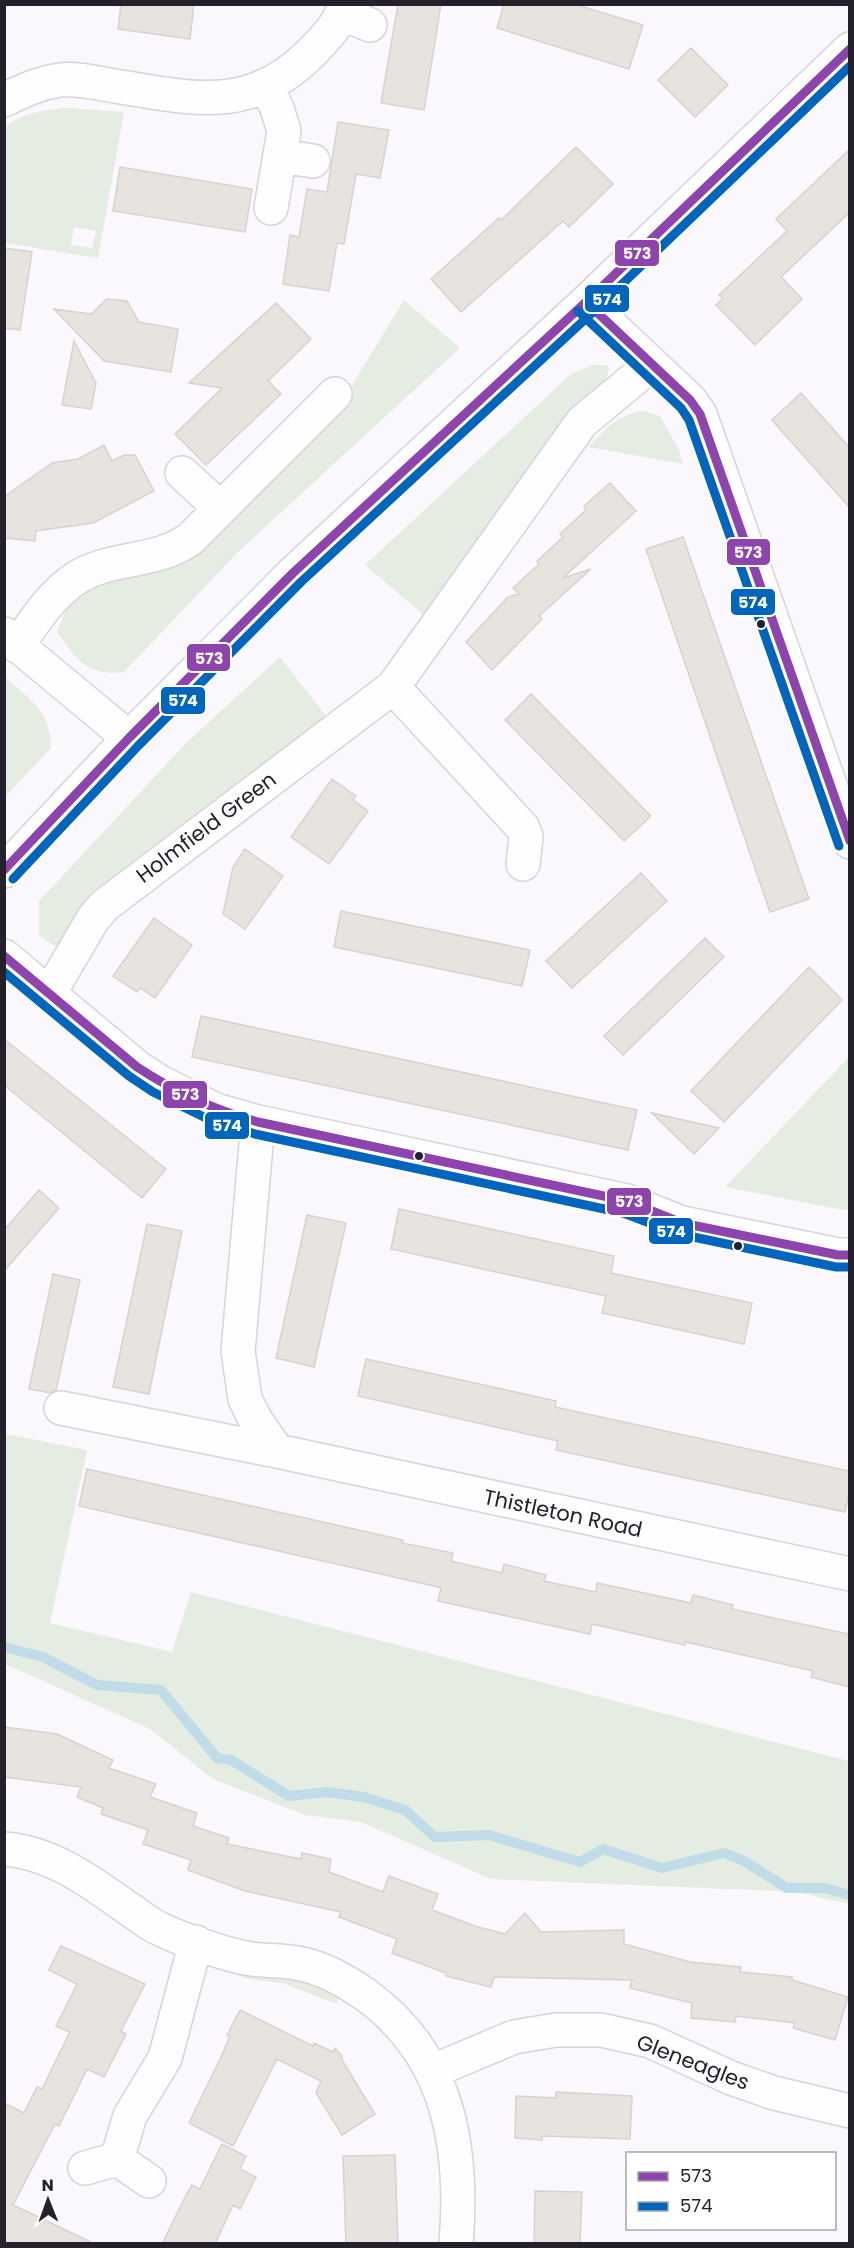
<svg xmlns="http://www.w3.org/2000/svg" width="854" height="2248" viewBox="0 0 854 2248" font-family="Poppins,sans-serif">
	<rect width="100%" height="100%" fill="#faf8fc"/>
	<path fill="#e5ece2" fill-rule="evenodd" d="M68 108 124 112 98 258 5 243V127C24 112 44 110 68 108ZM74 227 96 231 92 248 71 245Z
		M404 300 460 348 238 552 124 672C88 677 76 659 57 632L65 612 57 608 78 589 112 580 348 392Z
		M592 365H607L609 369 605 384 577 404 548 439 426 617 365 565 571 374Z
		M643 411 660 416 678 448 683 464 588 447C604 430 618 414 643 411Z
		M280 657 326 716 138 863 90 894 57 948 39 935V901L188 741Z
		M5 677C29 699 51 711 51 748L5 797Z
		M849 1057V1211L725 1187Z
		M5 1434 87 1450 50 1623 172 1652 191 1592 849 1761V1904L797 1892 491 1879 361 1822 305 1815 213 1779 150 1729 5 1664Z
		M231 1966 284 1974 337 1993V2004L282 1983 249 1979 217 1969Z"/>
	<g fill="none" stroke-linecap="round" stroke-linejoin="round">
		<path stroke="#bfdce8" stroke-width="10" d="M4 1647 43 1657 97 1685 161 1690 217 1758 231 1760 289 1796 327 1792 364 1797 405 1810 435 1837 489 1835 580 1862 603 1849 662 1868 724 1853 744 1861 787 1888H825L850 1895"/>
	</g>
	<path fill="#e8e3df" stroke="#d7d2cf" stroke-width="1.5" d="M121 4H194L190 39 118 29Z
		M398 4H441L424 110 381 103Z
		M504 4H574L643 25 629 69 497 28Z
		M691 48 728 85 695 117 658 80Z
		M338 122 389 130 380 178 356 174 344 244 337 243 329 291 283 284 290 235 299 237 307 189 327 192Z
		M576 147 613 184 569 227 563 221 461 312 431 279 499 218 501 220Z
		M849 150V213L781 277 802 299 755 345 716 305 723 298 719 295 787 231 776 219Z
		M120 167 252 189 245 232 113 211Z
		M4 248 32 252 20 330 4 328Z
		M107 299 127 301 139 322 178 329 171 372 104 361 54 309 91 314Z
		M276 303 311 339 268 381 281 394 206 465 175 434 222 388 189 383Z
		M74 341 96 383 91 409 62 405Z
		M801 393 849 447V507L772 420Z
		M104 445 112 461 124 455H135L154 491 93 523 36 531 35 541 4 538V497L52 463 78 459Z
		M610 483 636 511 563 578 591 569 539 616 542 619 492 670 466 642 508 597 519 594 513 588 539 564 537 561 563 537 560 534 586 510 584 506Z
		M683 537 809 899 770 912 646 549Z
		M531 694 651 816 624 841 505 720Z
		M332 779 356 796 353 800 368 811 329 864 291 837Z
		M245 849 283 876 245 929 223 914 233 867Z
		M641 873 667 901 572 988 546 961Z
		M341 911 530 950 522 986 334 947Z
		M154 918 192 945 155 998 140 988 137 992 113 976Z
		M705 938 724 957 623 1055 604 1036Z
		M809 967 842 1000 724 1122 691 1091Z
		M201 1016 637 1110 628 1150 192 1057Z
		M4 1039 166 1169 142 1198 4 1085Z
		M652 1113 719 1128 694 1154Z
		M39 1190 59 1208 4 1271V1230Z
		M399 1209 614 1256 611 1273 752 1303 744 1344 602 1313 606 1296 391 1249Z
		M307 1215 346 1223 314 1367 276 1358Z
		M147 1224 182 1231 149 1394 113 1387Z
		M53 1274 80 1280 56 1390 50 1393 29 1389Z
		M366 1359 556 1401 555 1407 849 1471V1493L845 1512 556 1450 558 1441 358 1396Z
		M87 1469 403 1540 402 1543 453 1553 451 1561 502 1573 504 1564 546 1575 544 1581 596 1592 597 1583 691 1603 693 1595 733 1605 732 1609 849 1634V1687L811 1677 813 1671 686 1642 685 1645 592 1624 590 1634 438 1601 441 1588 434 1586 79 1506Z
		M4 1727 57 1734 113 1760 109 1768 156 1784 150 1797 197 1813 193 1826 229 1838 227 1844 301 1859 302 1853 331 1859 329 1872 383 1892 389 1876 438 1894 432 1910 478 1927 505 1934 525 1913 541 1932 624 1930V1944L690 1962 741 1967 740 1972 792 1977V1980L848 1997 835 2040 793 2028 795 2023 736 2016 735 2022 691 2018 692 2003 630 1988 632 1980 494 1977 491 1987 446 1976V1973L392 1953 397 1939 339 1917 341 1912 245 1891 188 1870 191 1860 143 1844 148 1830 101 1814 103 1808 77 1797 81 1787 4 1777Z
		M61 1946 145 1984 121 2031 126 2034 104 2077 87 2069 59 2126 55 2124 13 2205 95 2244H4V2103L24 2113 37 2087 42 2089 70 2032 56 2026 77 1984 49 1970Z
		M240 2010 313 2046 314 2043 333 2052 335 2048 342 2056V2060L375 2114 342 2135 316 2093 321 2081 277 2059 233 2146 189 2123 221 2057 230 2036 227 2035Z
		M556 2092 632 2096 630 2139 542 2136V2140L515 2138 516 2096 556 2098Z
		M222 2144 246 2156 240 2169 256 2177 240 2209 233 2205 215 2244H162L186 2195 192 2185 200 2189Z
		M395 2155 398 2244H346L343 2156Z
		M535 2191 582 2192 580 2244H534Z"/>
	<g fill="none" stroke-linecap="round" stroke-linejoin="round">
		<defs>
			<path id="minor" d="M342 13 370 25
				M266 86 277 108 284 131 271 208
				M4 100C23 91 39 83 60 80 78 78 97 83 115 86 192 98 249 115 311 53 325 38 340 25 344 4
				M280 156 313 161
				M586 302 690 400 700 414 850 842
				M182 473 220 508
				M4 634 129 738
				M17 646C35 621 51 594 78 577 112 556 155 564 190 539L335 394
				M393 687 523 828 526 836 523 864
				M4 956 137 1067 160 1082 216 1110 258 1122 627 1201 682 1223 838 1255H850
				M49 994 93 919 104 906 393 687 582 422 652 364
				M258 1122 238 1351 245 1399 255 1419 277 1451
				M61 1408 277 1451 850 1574
				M4 1849C50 1852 90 1881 126 1907 136 1913 146 1922 156 1927 179 1939 227 1955 251 1959 266 1961 282 1960 297 1963 324 1968 344 1980 366 1995 449 2055 464 2147 456 2244
				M433 2071 514 2037 556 2030H601L650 2041 731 2078 774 2093 850 2111
				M117 2159 130 2116 165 2058 196 1942
				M85 2168 117 2159 149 2181"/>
			<path id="major" d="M4 871 129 738 293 573 586 302 850 49"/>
		</defs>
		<use href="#minor" stroke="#d6d3da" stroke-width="36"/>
		<use href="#major" stroke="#d6d3da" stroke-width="36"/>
		<use href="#minor" stroke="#fefeff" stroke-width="33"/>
		<use href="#major" stroke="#fefeff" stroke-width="33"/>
		<defs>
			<path id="bus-1" d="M586 302 690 400 700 414 850 841
				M4 870 129 738 293 573 586 302 850 49
				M4 956 137 1067C175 1092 214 1110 258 1122L627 1201 682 1223 838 1255H850"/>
			<path id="bus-2" d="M578 311 681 408 689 420 839 846
				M13 879 138 746 301 582 594 311 850 66
				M4 972 129 1076 153 1092 212 1121 255 1134 623 1213 679 1234 836 1267H850"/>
		</defs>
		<use href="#bus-1" stroke="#fff" stroke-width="14"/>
		<use href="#bus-2" stroke="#fff" stroke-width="14"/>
		<use href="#bus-1" stroke="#8e44ad" stroke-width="9"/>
		<use href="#bus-2" stroke="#0065bd" stroke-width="9"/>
	</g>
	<g fill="#24212c" stroke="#fff" stroke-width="2">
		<circle cx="761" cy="624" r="5"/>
		<circle cx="419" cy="1156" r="5"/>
		<circle cx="738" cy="1246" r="5"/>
	</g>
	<g text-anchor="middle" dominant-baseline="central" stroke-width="4.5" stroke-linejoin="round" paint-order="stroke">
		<g font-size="21" fill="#24212c" stroke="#fff">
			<text transform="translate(206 827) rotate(-37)">Holmfield Green</text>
			<text transform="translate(563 1513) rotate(12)">Thistleton Road</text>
			<text transform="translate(693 2062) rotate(21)">Gleneagles</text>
		</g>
	</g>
	<g stroke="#fff" stroke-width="2">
		<rect x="614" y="239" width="46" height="28" rx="6" fill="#8e44ad"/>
		<rect x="584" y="284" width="46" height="29" rx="6" fill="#0065bd"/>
		<rect x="726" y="538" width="45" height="28" rx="6" fill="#8e44ad"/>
		<rect x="730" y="588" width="46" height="28" rx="6" fill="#0065bd"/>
		<rect x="186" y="643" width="45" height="29" rx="6" fill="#8e44ad"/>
		<rect x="160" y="686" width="46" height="29" rx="6" fill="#0065bd"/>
		<rect x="162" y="1080" width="46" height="29" rx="6" fill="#8e44ad"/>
		<rect x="204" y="1111" width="46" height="29" rx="6" fill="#0065bd"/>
		<rect x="606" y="1187" width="46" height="29" rx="6" fill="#8e44ad"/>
		<rect x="648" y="1217" width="46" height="28" rx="6" fill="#0065bd"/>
	</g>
	<g font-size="16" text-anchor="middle" font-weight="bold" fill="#fff">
		<text x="637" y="259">573</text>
		<text x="607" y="305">574</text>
		<text x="748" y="558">573</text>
		<text x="753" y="608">574</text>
		<text x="209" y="664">573</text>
		<text x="183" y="706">574</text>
		<text x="185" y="1100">573</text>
		<text x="227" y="1131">574</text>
		<text x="629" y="1207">573</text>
		<text x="671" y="1237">574</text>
	</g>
	<rect width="854" height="2248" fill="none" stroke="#24212c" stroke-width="12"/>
	<rect x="626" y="2152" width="210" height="78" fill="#ffffff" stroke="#a7a6ab" stroke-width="1.5"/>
	<rect x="638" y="2172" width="30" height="9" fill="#8e44ad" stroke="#a7a6ab" stroke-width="1.5"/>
	<text x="680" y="2182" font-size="18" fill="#24212c">573</text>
	<rect x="638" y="2202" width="30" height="9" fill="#0065bd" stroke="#a7a6ab" stroke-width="1.5"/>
	<text x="680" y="2212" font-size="18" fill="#24212c">574</text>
	<g transform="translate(48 2200) rotate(359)" stroke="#ffffff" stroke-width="4.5" paint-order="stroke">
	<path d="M0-4.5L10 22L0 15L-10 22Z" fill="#24212c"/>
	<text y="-9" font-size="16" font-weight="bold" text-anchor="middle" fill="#24212c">N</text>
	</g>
</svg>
